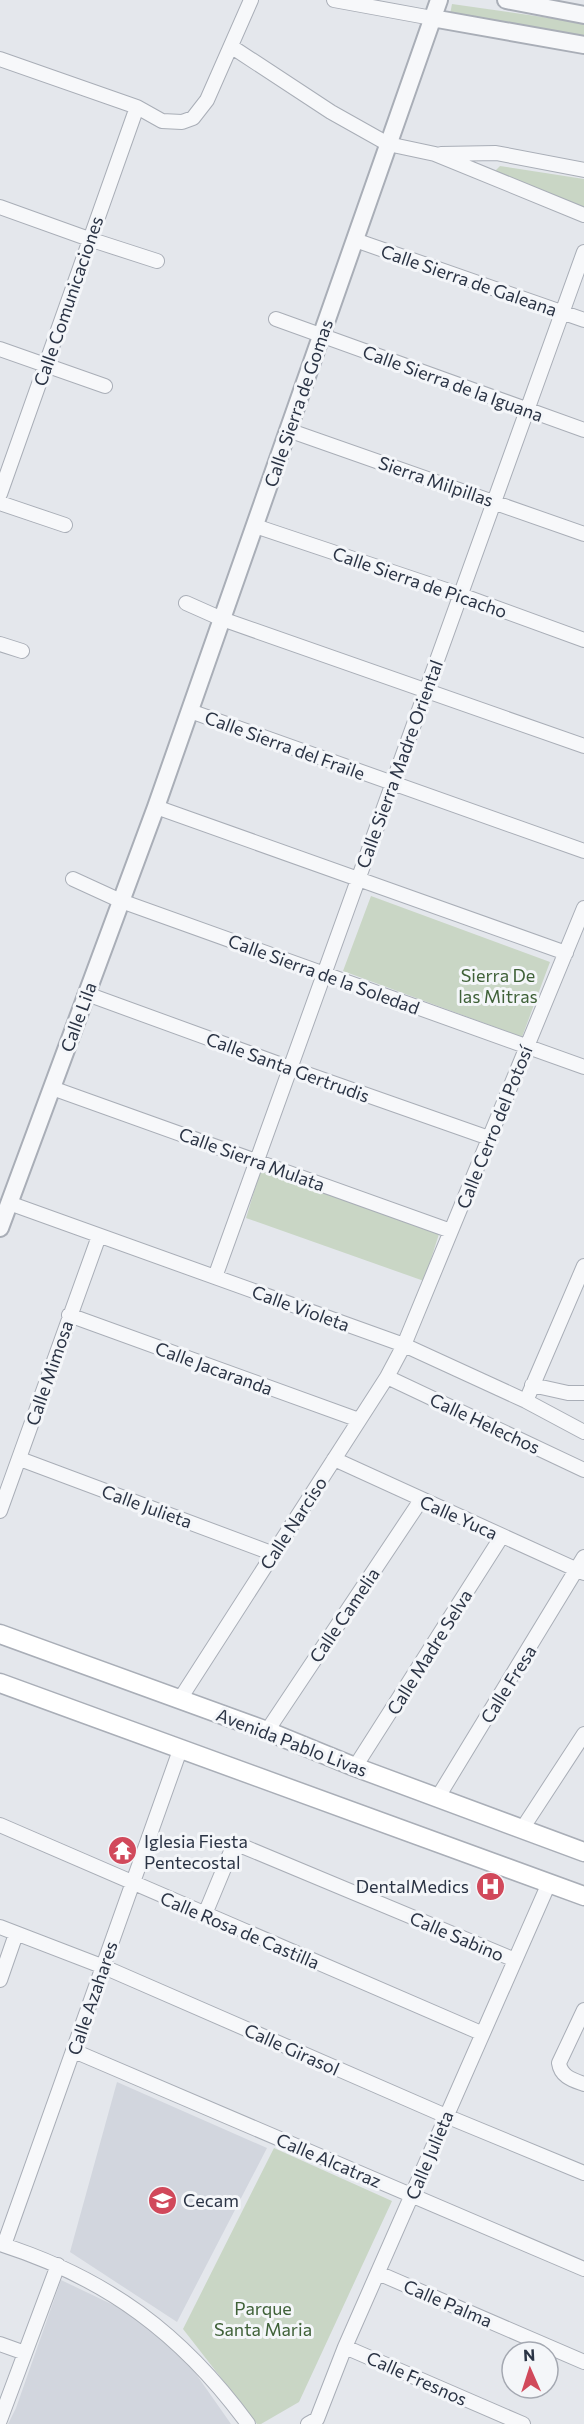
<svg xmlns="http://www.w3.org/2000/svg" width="584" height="2424" viewBox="0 0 584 2424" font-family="Commissioner,sans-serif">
	<rect width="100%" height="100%" fill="#e4e7ec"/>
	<path fill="#d2d6de" d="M117 2082 267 2148 177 2322 70 2252Z
		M61 2280 128 2312 182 2354 231 2424H8L16 2408Z"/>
	<path fill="#c9d6c5" d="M452 4 584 23V47L448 25Z
		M500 166 584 179V212L494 178 495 171Z
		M371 896 550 962 522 1037 343 971Z
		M261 1169 439 1234 424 1281 246 1218Z
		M274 2148 392 2201 299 2402 261 2424H257L183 2329Z"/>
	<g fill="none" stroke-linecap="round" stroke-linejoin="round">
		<defs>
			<path id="minor" d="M334 0 432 18
				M232 47 331 112 388 144 435 154 584 215
				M0 59 137 107 162 121 182 122 193 118 207 100 251 0
				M441 154 496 153 584 170
				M0 207 89 239 157 261
				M355 240 584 320
				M276 319 584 430
				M0 349 105 386
				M288 430 584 534
				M0 494 137 107
				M0 503 65 525
				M255 526 461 595 584 640
				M186 603 222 619 584 746
				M0 644 22 651
				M190 711 584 851
				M156 807 566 953
				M73 879 121 901 584 1067
				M87 994 290 1068 489 1138
				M52 1088 451 1231
				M9 1203 404 1345 526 1401 584 1432
				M215 1277 584 252
				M69 1315 359 1420
				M387 1377 584 1470
				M532 1385 568 1393H584
				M526 1401 584 1266
				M20 1459 274 1554
				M334 1459 584 1573
				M0 1511 99 1236
				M180 1699 387 1377 404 1345 584 908
				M267 1731 421 1500
				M355 1767 502 1536
				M438 1797 584 1557
				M0 1825 481 2033
				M522 1829 584 1734
				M205 1914 232 1849 242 1846 515 1960
				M0 1927 104 1967 446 2116 584 2173
				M0 1980 16 1934
				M584 2010 559 2063C561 2077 573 2080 584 2084
				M74 2051 584 2269
				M0 2244C107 2278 182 2334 248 2424
				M4 2245 180 1750
				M378 2273 584 2362
				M0 2344 25 2353
				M345 2347 523 2424
				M0 2420 58 2265
				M308 2424 317 2419 345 2347 549 1883"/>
			<path id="tertiary" d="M506 0 584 15
				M432 18 584 45
				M0 1228 156 807 439 0"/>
			<path id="secondary" d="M0 1634 267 1731 355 1767 584 1852
				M0 1683 584 1896"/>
		</defs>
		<use href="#minor" stroke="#a9aeb7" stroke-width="16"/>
		<use href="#tertiary" stroke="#a9aeb7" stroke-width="20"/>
		<use href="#secondary" stroke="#a9aeb7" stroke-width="21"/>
		<use href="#minor" stroke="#f7f8fa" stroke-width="14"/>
		<use href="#tertiary" stroke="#f7f8fa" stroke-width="16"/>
		<use href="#secondary" stroke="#fff" stroke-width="18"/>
	</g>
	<defs>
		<symbol id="temple-disc" viewBox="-11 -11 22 22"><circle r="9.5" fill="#d1495b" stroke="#f4f6f9"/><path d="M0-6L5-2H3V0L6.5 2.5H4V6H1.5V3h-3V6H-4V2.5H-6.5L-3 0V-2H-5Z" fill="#fff"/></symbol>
		<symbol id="hospital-disc" viewBox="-11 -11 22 22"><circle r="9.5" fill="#d1495b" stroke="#f4f6f9"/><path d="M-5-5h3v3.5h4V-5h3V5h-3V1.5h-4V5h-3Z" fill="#fff"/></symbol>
		<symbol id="school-disc" viewBox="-11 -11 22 22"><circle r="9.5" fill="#d1495b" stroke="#f4f6f9"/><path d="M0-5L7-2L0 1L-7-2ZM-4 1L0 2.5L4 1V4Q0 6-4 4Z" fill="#fff"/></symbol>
	</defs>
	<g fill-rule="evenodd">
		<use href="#temple-disc" x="106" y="1834" width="33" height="33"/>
		<use href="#hospital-disc" x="474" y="1870" width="33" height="33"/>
		<use href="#school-disc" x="146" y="2184" width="33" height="33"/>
	</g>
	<g text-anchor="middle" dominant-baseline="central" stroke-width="6" stroke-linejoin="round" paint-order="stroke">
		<g font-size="18" fill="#2b3445" stroke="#f4f6f9">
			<text transform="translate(469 280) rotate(19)">Calle Sierra de Galeana</text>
			<text transform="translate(68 301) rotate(-71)">Calle Comunicaciones</text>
			<text transform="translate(453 383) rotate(20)">Calle Sierra de la Iguana</text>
			<text transform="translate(298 403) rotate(-71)">Calle Sierra de Gomas</text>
			<text transform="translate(436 481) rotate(19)">Sierra Milpillas</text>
			<text transform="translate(420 582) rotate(19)">Calle Sierra de Picacho</text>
			<text transform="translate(285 745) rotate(20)">Calle Sierra del Fraile</text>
			<text transform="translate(399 764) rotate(-70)">Calle Sierra Madre Oriental</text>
			<text transform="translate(324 974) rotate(20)">Calle Sierra de la Soledad</text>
			<text transform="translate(78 1017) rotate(-70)">Calle Lila</text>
			<text transform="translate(288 1067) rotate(20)">Calle Santa Gertrudis</text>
			<text transform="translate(494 1127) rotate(-68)">Calle Cerro del Potosí</text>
			<text transform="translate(252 1159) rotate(20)">Calle Sierra Mulata</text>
			<text transform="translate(301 1308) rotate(20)">Calle Violeta</text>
			<text transform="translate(214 1368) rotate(20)">Calle Jacaranda</text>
			<text transform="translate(49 1373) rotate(-71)">Calle Mimosa</text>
			<text transform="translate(485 1423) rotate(25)">Calle Helechos</text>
			<text transform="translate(147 1506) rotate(20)">Calle Julieta</text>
			<text transform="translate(459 1517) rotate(24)">Calle Yuca</text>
			<text transform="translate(293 1523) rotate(-57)">Calle Narciso</text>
			<text transform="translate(344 1615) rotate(-56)">Calle Camelia</text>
			<text transform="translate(429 1652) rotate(-58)">Calle Madre Selva</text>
			<text transform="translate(508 1684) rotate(-58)">Calle Fresa</text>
			<text transform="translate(292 1742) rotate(21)">Avenida Pablo Livas</text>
			<text transform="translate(240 1930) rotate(23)">Calle Rosa de Castilla</text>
			<text transform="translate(457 1936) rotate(23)">Calle Sabino</text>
			<text transform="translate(92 1998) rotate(-71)">Calle Azahares</text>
			<text transform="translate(292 2049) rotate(24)">Calle Girasol</text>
			<text transform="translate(429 2155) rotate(-67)">Calle Julieta</text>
			<text transform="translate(329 2160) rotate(23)">Calle Alcatraz</text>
			<text transform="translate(448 2303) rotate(23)">Calle Palma</text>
			<text transform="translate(417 2378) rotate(24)">Calle Fresnos</text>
		</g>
		<g font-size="18" fill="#3f6138" stroke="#f4f6f9">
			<text x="498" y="975">Sierra De<tspan x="498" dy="21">las Mitras</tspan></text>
			<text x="263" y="2308">Parque<tspan x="263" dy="21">Santa Maria</tspan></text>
		</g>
		<g font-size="18" fill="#2b3445" stroke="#f4f6f9" text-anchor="start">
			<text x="144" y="1841">Iglesia Fiesta<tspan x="144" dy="21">Pentecostal</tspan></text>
			<text x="469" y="1886" text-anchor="end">DentalMedics</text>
			<text x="183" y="2200">Cecam</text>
		</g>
	</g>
	<g transform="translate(530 2370) rotate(357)"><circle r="28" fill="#f4f6f9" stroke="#a4a8b1" stroke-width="1.5"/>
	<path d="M0-4.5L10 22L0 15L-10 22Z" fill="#d1495b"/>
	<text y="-9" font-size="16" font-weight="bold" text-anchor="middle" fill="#2b3445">N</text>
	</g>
</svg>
